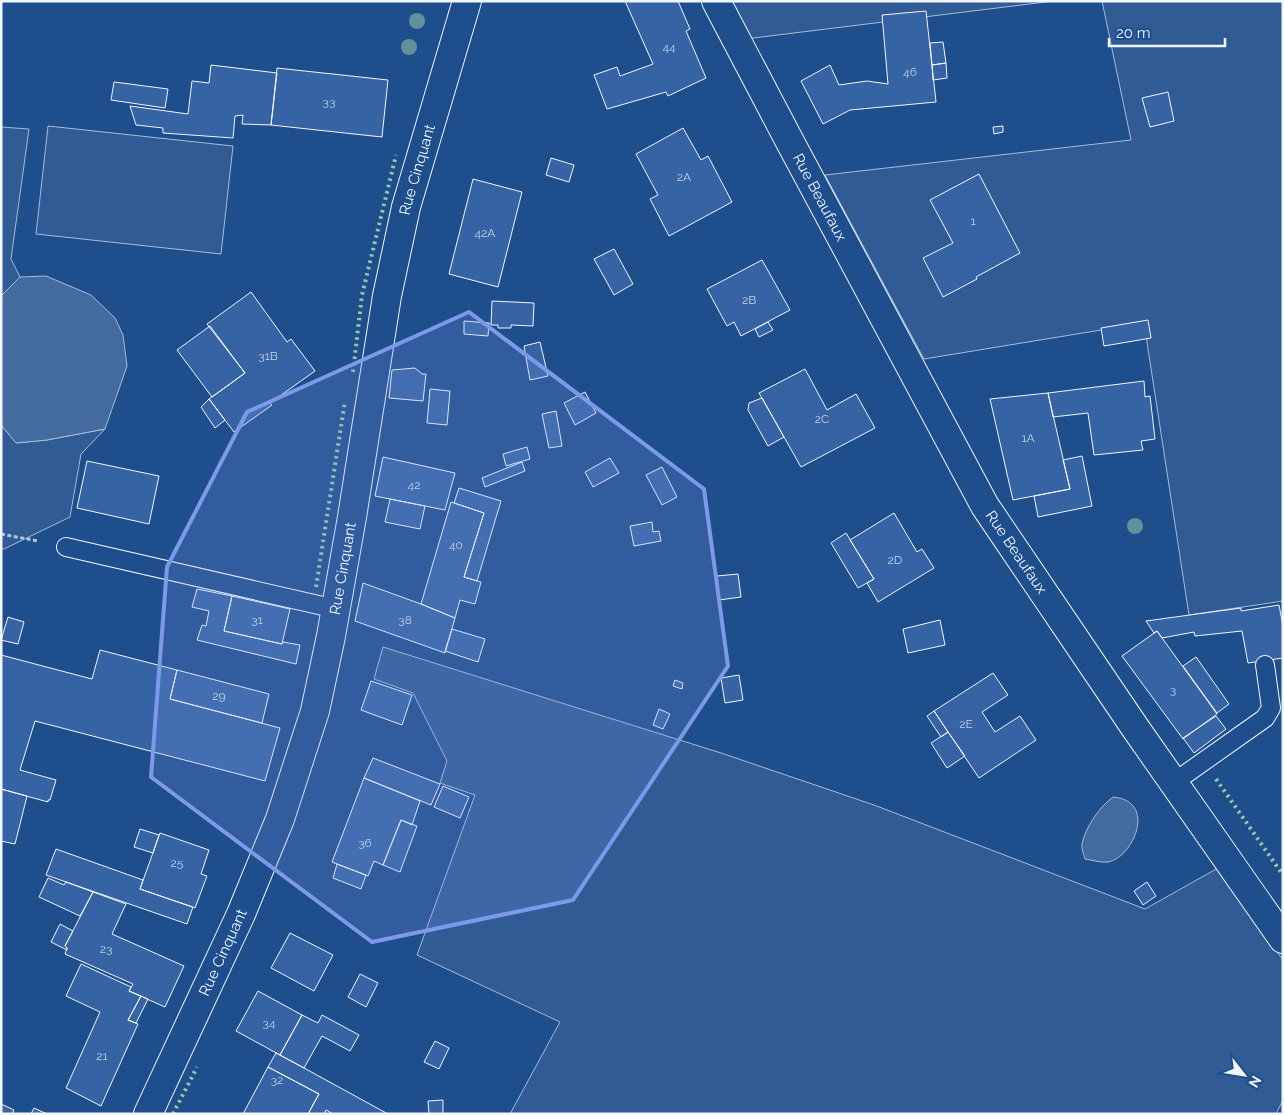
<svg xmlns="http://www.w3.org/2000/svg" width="1284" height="1115" viewBox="0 0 1284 1115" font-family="Raleway,sans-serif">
	<rect width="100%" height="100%" fill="#1f4e8c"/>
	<path fill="#305b95" stroke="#a8bbd7" d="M725 1H1054L745 39Z
		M1102 1H1283V601L1189 615 1144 323 924 359 825 175 1131 140Z
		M48 126 233 146 221 254 36 234Z
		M1 127 29 129 11 259 20 277 1 296Z
		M1 425 17 443 47 440 105 429 81 454 70 517 4 549H1Z
		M383 647 721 753 874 805 1145 909 1218 868 1283 960V1100L1276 1114H510L560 1022 417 955 475 795 440 783 447 761 413 693 374 679Z"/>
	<path fill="#446ba0" stroke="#a8bbd7" d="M46 276 91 295 115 318 123 335 127 366 105 429 47 440 16 443 1 425V296L20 277Z
		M1113 797C1158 801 1133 858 1108 862 1101 863 1092 860 1085 859 1084 855 1081 848 1082 844 1085 828 1100 806 1113 797Z"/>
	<path fill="#3563a3" stroke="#f2f6ff" d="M625 1H678L690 29 686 31 706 78 668 96 666 92 607 109 594 75 617 67 620 76 653 64Z
		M926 11 936 102 850 110 823 124 801 81 830 65 839 85 867 81 888 84 882 15Z
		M943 42 946 63 932 65 930 43Z
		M946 63 947 78 933 80 932 65Z
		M211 65 277 73 271 125 242 124 243 115 235 116 233 138 163 133V128L136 125 130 106 188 114 192 81 209 83Z
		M277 68 388 80 382 137 271 125Z
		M114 82 168 89 165 108 111 100Z
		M1168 92 1174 121 1150 127 1142 98Z
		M1003 126V132L994 134 993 127Z
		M683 128 701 160 708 156 732 202 669 236 650 199 658 195 636 154Z
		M551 158 574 165 569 182 546 175Z
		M979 174 1020 253 976 277 977 279 943 297 923 258 953 243 930 200Z
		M473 179 522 192 498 287 449 274Z
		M614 249 633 284 614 295 594 259Z
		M762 260 790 310 741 336 734 322 727 326 707 289Z
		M251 292 287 342 291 339 315 371 270 403 272 405 234 432 209 399 245 373 207 324Z
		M492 301 534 303 533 326 511 325V328H498V325H491Z
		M1148 320 1151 338 1104 346 1101 328Z
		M464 321 489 323 488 336 464 334Z
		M768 322 773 330 759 337 755 329Z
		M210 326 245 373 212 397 177 350Z
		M540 342 548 376 530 380 524 346Z
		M415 368 422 374H426L423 401 389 398 392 370Z
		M805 369 827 410 856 394 875 428 801 467 759 393Z
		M1144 381 1145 397 1150 396 1155 439 1141 441 1143 450 1094 455 1088 413 1053 417 1048 393Z
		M430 389 450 391 447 425 427 423Z
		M585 392 596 413 575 425 564 403Z
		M1048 393 1070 489 1013 500 990 399Z
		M762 398 784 437 768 446 748 410 749 403Z
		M209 399 225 420 215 428 201 407Z
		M556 411 562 446 549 448 542 414Z
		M527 447 530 459 506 466 503 454Z
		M1082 456 1092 506 1038 517 1034 496 1070 489 1063 460Z
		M383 457 455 473 445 510 375 496Z
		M610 458 619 473 593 487 585 472Z
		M87 461 159 476 149 524 77 508Z
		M522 462 525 471 485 487 482 478Z
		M662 467 677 497 662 505 646 475Z
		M459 488 501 501 477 581 464 577 484 513 454 503Z
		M390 499 425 506 420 529 385 522Z
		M451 502 484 513 464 577 481 582 475 604 460 600 455 618 421 604Z
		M894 513 917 552 922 549 934 568 878 602 867 583 874 579 850 540Z
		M652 522 653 532 659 531 661 541 634 546 630 526Z
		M846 533 874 579 858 588 831 543Z
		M738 574 741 597 719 600 717 576Z
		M363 583 421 604 455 618 445 653 355 621Z
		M197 589 232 596 224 631 282 644 283 642 300 645 296 664 197 640 202 625 206 626 209 611 192 607Z
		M232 596 290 609 282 644 224 631Z
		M1279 605 1283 626V658L1248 663 1242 631 1195 636 1194 632 1162 638 1157 631 1154 633 1146 621 1241 608V611Z
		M8 617 24 622 18 644 1 640Z
		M940 620 945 645 908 653 903 629Z
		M452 629 485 639 478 662 445 651Z
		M1157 631 1217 714 1183 739 1122 656Z
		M100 650 177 670 170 699 280 728 265 781 35 721 20 770 56 780 50 800H48V802L1 789V655L92 679Z
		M1196 657 1229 704 1217 713 1183 666Z
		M177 670 269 694 262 723 170 699Z
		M993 673 1008 695 982 712 995 732 1020 716 1036 740 979 778 934 711Z
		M739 675 743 700 725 703 721 678Z
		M675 680 683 683 682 689 673 686Z
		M371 681 412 695 402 725 361 710Z
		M659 709 670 714 663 729 653 725Z
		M934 711 948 732 941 737 927 716Z
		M1216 716 1226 729 1194 753 1183 738Z
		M948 732 965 756 947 768 931 743Z
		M373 758 440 784 431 805 364 778Z
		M364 778 420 801 412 825 401 820 383 865 374 861 368 876 332 862Z
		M443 786 469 797 460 818 434 807Z
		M1 789 27 796 15 844 1 841Z
		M401 820 417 826 400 872 383 865Z
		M140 829 159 835 153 853 134 847Z
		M160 833 209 850 201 874 207 876 195 908 140 889Z
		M56 849 143 880 140 889 193 907 187 924 46 875Z
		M337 864 366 875 361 889 333 878Z
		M48 878 64 885 66 882 93 892 80 916 39 897Z
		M1147 882 1156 896 1143 905 1134 891Z
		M93 892 126 904 112 934 184 966 165 1007 129 991 133 984 65 954 67 948 65 946Z
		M60 924 73 931 65 946 67 948V950L51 942Z
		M290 933 333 955 314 991 271 968Z
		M81 964 131 987 129 991 141 996 128 1020 138 1024 101 1106 66 1088 100 1012 66 996Z
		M360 974 378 983 366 1007 348 997Z
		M258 991 302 1015 280 1055 236 1031Z
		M141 996 148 999 136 1023 128 1020Z
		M302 1015 318 1023 322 1015 359 1035 350 1051 322 1036 304 1068 280 1055Z
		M435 1041 449 1048 439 1069 424 1062Z
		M276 1053 304 1068 388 1114H333L326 1110 324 1114H308L319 1094 268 1067Z
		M268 1067 319 1094 308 1114H243Z
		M443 1100V1114H429L428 1101Z
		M1 1104 14 1110 12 1114H1Z
		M34 1108 47 1114H31Z"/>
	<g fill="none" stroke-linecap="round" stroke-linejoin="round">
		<defs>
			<path id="service" d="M66 547 336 609
				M1173 783 1265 718 1271 708 1265 665"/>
			<g id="minor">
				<path id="s1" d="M716 1 789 140 985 506 1136 729 1283 939"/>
				<path id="s2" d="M148 1114 241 914 280 819 315 711 331 636 352 517 387 296 406 207 467 1"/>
			</g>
		</defs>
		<use href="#service" stroke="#f2f6ff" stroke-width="20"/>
		<use href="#minor" stroke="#f2f6ff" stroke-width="30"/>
		<path stroke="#b3c4dc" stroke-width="3" stroke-dasharray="4 2.5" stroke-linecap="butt" d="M1 534 38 541"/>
		<use href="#service" stroke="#1f4e8c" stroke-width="18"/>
		<use href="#minor" stroke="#1f4e8c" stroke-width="28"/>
		<path stroke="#97c8a6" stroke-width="4" stroke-dasharray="2.5 4" stroke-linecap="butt" d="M353 372 362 295 396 155
			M316 587 345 401
			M1216 779 1283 875
			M173 1114 197 1067"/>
	</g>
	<g fill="#61919a">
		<circle cx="417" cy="21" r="8"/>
		<circle cx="409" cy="47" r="8"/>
		<circle cx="1135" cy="526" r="8"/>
	</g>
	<path fill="#7d9aea" fill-opacity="0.2" stroke="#7d9aea" stroke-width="4" stroke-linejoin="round" d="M469 312 704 489 728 666 573 900 372 942 151 777 167 567 247 412Z"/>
	<g text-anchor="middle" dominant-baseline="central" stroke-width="4" stroke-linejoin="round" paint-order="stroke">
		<g font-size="12" fill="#c3d1e8">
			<text x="669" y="47">44</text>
			<text x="910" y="72">46</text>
			<text x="329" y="102">33</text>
			<text x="684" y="177">2A</text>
			<text x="973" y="221">1</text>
			<text x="485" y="233">42A</text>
			<text x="749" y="300">2B</text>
			<text x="268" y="356">31B</text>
			<text x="822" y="419">2C</text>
			<text x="1028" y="438">1A</text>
			<text x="414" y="485">42</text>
			<text x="456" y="545">40</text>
			<text x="895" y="560">2D</text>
			<text x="257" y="620">31</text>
			<text x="405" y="620">38</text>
			<text x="1173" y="690">3</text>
			<text x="219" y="696">29</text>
			<text x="966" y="724">2E</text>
			<text x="365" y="843">36</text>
			<text x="177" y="863">25</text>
			<text x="106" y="949">23</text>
			<text x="269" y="1023">34</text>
			<text x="102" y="1056">21</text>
			<text x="277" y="1080">32</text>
		</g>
		<g font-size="15" fill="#f2f6ff" stroke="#1f4e8c">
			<text stroke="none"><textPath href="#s2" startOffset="988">Rue Cinquant</textPath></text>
			<text stroke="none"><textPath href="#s1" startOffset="222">Rue Beaufaux</textPath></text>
			<text stroke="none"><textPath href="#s1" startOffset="628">Rue Beaufaux</textPath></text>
			<text stroke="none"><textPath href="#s2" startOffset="582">Rue Cinquant</textPath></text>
			<text stroke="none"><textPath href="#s2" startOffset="178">Rue Cinquant</textPath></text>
		</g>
	</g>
	<rect width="1284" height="1115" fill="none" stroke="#f2f6ff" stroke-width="5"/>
	<g transform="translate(1244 1075) rotate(121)" stroke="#1f4e8c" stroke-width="4" paint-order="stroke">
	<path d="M0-4L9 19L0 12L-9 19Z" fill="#f2f6ff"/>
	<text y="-8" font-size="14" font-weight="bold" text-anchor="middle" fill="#f2f6ff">N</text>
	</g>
	<path d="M1109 38v8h116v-8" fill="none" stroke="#f2f6ff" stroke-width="2.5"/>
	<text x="1116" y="38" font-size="15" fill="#f2f6ff" stroke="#1f4e8c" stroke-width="4" paint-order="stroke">20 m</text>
</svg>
